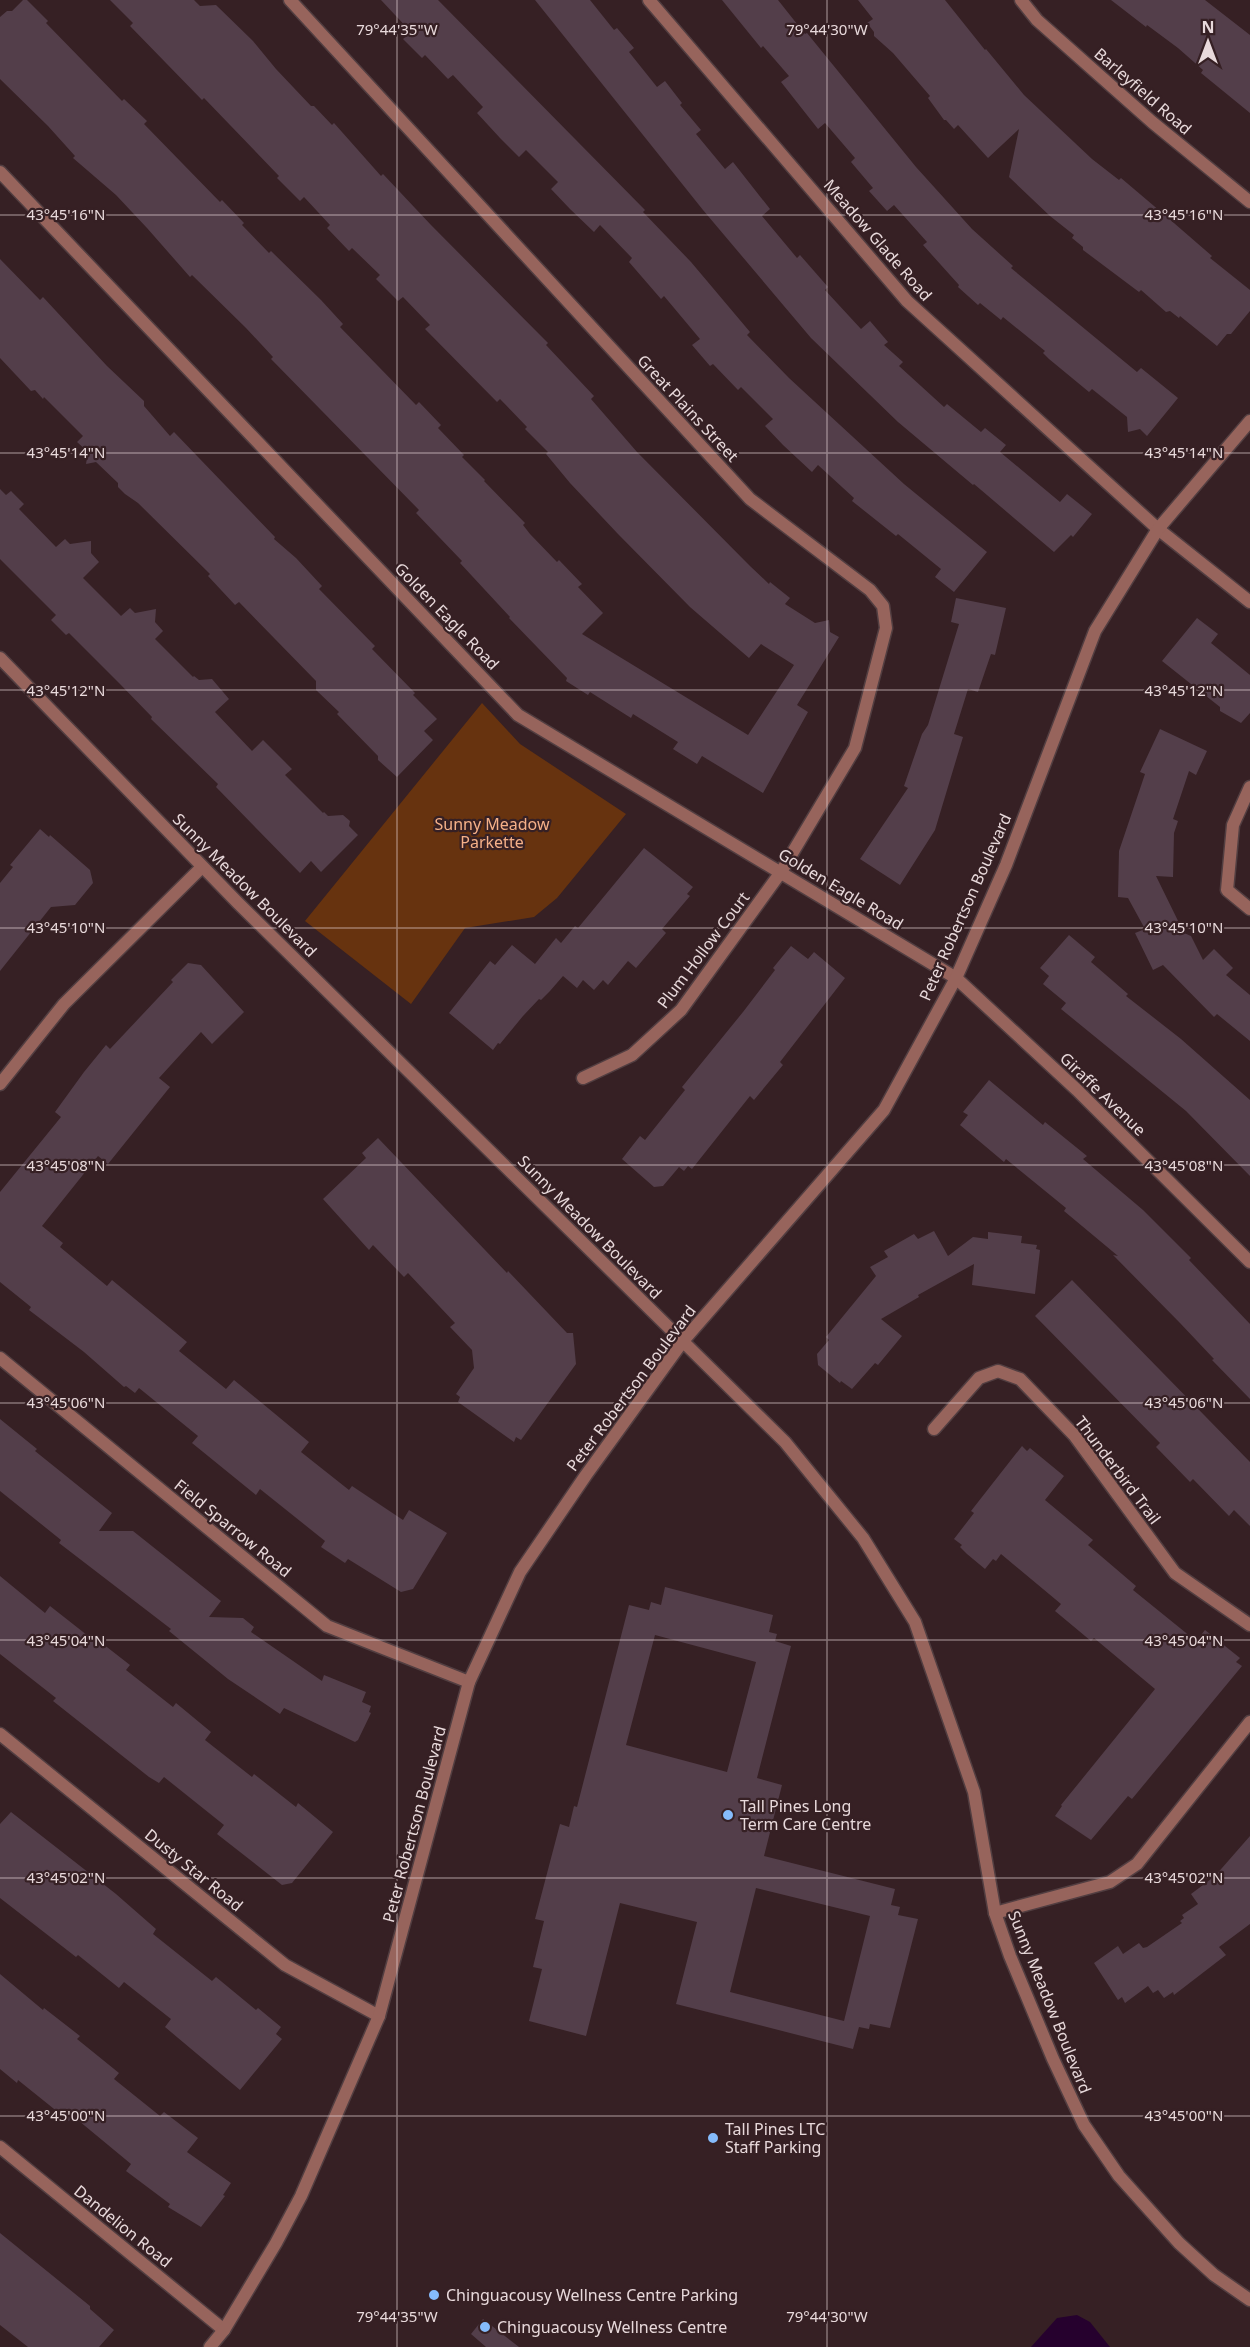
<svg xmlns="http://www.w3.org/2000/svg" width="1250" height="2347" viewBox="0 0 1250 2347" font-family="'Noto Sans',sans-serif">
	<rect width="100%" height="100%" fill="#362024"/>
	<path fill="#67330f" d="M482 703 520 744 626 814 557 898 534 917 465 928 411 1004 305 921Z"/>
	<path fill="#26012e" d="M1077 2315 1090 2322 1110 2347H1031L1057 2318Z"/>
	<path fill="#533e4a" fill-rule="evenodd" d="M23 0H27L48 21 46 23 122 101 124 99 147 121 144 124 220 202 222 200 244 223 242 225 269 253 271 251 321 300 343 324 340 327 416 405 419 402 441 425 438 428 464 455 462 457 485 480 484 481 525 523 523 525 530 534 557 562 559 560 582 584 578 587 603 613 582 634 748 735 794 665 761 644 749 658 690 607 618 534 570 483 546 454 548 452 525 429 527 427 500 399 497 402 425 329 430 325 403 297 398 301 376 279 380 275 352 248 349 251 327 228 330 225 304 197 300 201 277 178 279 176 204 98 202 100 130 26 133 23 110 0H194L200 6 216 5 253 41 276 69 311 106H314L332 125 334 123 381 176 383 174 431 225 548 343 546 345 594 396 591 399 637 452 750 566 769 584 770 582 790 598 785 604 815 623 829 620 830 632 839 637 797 705 808 712 763 793 702 756 697 764 673 749 678 742 633 714 631 718 590 692 588 695 566 681 567 678 509 618 510 617 460 563 462 561 416 513 419 510 271 359 273 357 246 328 192 275 190 277 147 228 116 195 73 158 75 156 48 126 0 79V17L7 11H12Z
		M381 0H438L645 210 643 212 691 262 750 332 747 335 789 378 904 484 987 552 954 592 935 577 941 569 898 534 896 536 852 501 854 498 818 465 812 472 783 445 765 426 773 419 741 387 738 390 713 364 710 366 692 345 700 339 664 296 661 299 629 262 632 258 600 225 594 232 570 209 551 189 558 182 526 150 519 157 500 138 477 113 483 107 453 75 448 79 425 55 422 58 403 39 411 32Z
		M535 0H590L614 30 617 28 634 48 629 52 657 87 665 81 682 103 680 105 701 130 696 134 725 169 733 162 770 209 762 216 797 258 800 255 828 287 825 290 861 329 870 321 888 342 884 345 903 362 899 366 944 407 947 404 981 432 985 428 1006 445 1000 452 1060 502 1067 494 1092 514 1073 537 1071 535 1054 552 974 484 973 485 898 422 811 338 703 210Z
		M722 0H778L805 34 807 33 916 167 972 229 1013 266 1011 268 1137 372 1141 368 1178 398 1147 436 1140 429 1128 432 1127 417 1092 389 1089 392 1049 359 1043 353 1045 351 1003 317 1001 320 980 303 978 305 958 287 959 285 923 245 927 242 894 205 887 211 869 191 873 188 851 162 855 158 825 123 818 129 781 82 789 76 763 46 761 48Z
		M858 0H945L985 50 986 49 1024 95 1092 159 1119 180 1121 178 1167 217 1212 256 1210 258 1250 290V311L1231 334H1227L1217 346 1180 316 1179 318 1170 311 1166 312 1141 290 1139 292 1083 250V247L1072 238 1074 235 1050 216 1009 177 1019 129 988 158 958 125 954 129 946 120H944L928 98 930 96 893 53 874 36V32L867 23 873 19Z
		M1111 0H1205L1250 35V113L1201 73 1203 70 1178 48 1147 25 1146 27Z
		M0 259 40 300 43 297 107 366 144 401V406L170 436 174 432 275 537 274 539 296 558 322 586 319 589 375 646 372 649 415 693 413 695 437 719 424 731 433 740 397 777 378 760V756L337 714 339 712 316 690V681L239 602 235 605 208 576 210 574 138 503 125 494 118 487V483L96 462 86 464 88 452 77 442 83 436 44 397 43 399 35 390 31 391 0 358Z
		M0 489 6 495 11 491 24 504 19 509 56 547 65 539 70 544 91 541V553L99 562 83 578 121 616 130 608 135 613 156 609 155 622 163 631 155 639 193 677 194 676 199 680 212 679 229 699 215 712 252 751 263 740 292 769 285 775 323 813 324 812 328 816 343 815 350 821 349 826 358 835 321 872 311 861 300 873 216 787 218 784 151 719 152 717 119 683 69 633 66 635 51 620 56 615 0 559Z
		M956 598 1006 608 995 655 991 654 978 692 968 689 954 734 963 737 935 830 900 885 860 859 908 788 904 786 922 734 928 725 959 624 951 622Z
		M1197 618 1218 634 1211 643 1250 675V713L1241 723 1220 711V707L1162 661Z
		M1160 729 1207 751 1196 775 1189 771 1173 819 1178 821 1174 833 1173 877 1156 876 1184 933 1191 936 1203 960 1214 949 1233 968 1226 975 1250 995V1041L1217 1014 1214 1017 1163 965 1153 970 1135 933 1145 929 1128 898 1118 897 1119 851 1145 774 1140 772Z
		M40 829 49 837 50 835 90 870 93 883 75 905 51 907 0 971V883L13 867 10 865Z
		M644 848 693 887 687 894 690 896 662 929 666 933 636 968 628 961 608 985 603 980 594 990 583 980 577 988 563 976 550 991 541 1000 539 999 523 1016 500 1044 498 1043 493 1050 449 1013 490 961 495 965 512 945 535 964 556 938 561 943 575 926 578 928Z
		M1069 935 1095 957 1091 962 1128 994 1126 996 1181 1039 1250 1100V1176L1186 1111 1061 1009 1066 1003 1043 984 1049 976 1040 968Z
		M791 946 808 959 814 952 845 978 780 1062 783 1065 754 1100 750 1096 692 1169 688 1166 684 1171 679 1167 663 1186 654 1187 622 1159 640 1136 645 1140 685 1090 682 1087 743 1012 775 970 773 968Z
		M188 963 201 965 244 1012 212 1044 201 1032 159 1078 170 1087 108 1164 98 1156 42 1226 63 1243 60 1247 107 1286 112 1280 187 1342 179 1351 226 1389 234 1380 309 1442 301 1452 349 1490 352 1486 403 1520 409 1510 447 1533 413 1589 401 1592 348 1559 345 1563 321 1547 325 1541 260 1489 256 1495 192 1443 198 1436 139 1388 135 1393 126 1386 124 1387 84 1352 29 1310 31 1307 0 1282V1192L61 1117 55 1112 84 1072 106 1045 110 1049 173 982 171 980Z
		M989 1080 1043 1125 1045 1122 1087 1156 1083 1159 1143 1210 1191 1258 1189 1260 1250 1324V1399L1212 1360 1214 1359 1180 1323 1113 1255 1118 1256 1064 1211 1066 1208 1006 1159 1004 1162 960 1125 968 1115 963 1112Z
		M378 1138 507 1273 508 1271 567 1333H573L576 1364 521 1440 516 1437 514 1442 458 1402 460 1397 456 1394 474 1368 472 1350 450 1327 455 1323 408 1273 404 1277 373 1245 369 1250 323 1199 366 1158 362 1153Z
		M934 1231 948 1256 973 1237 988 1239V1232L1022 1236 1021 1243 1037 1245 1036 1249 1040 1250 1035 1294 972 1285 974 1264 918 1295 919 1297 881 1319 902 1336 878 1365 875 1363 852 1389 841 1381 840 1383 818 1365 817 1354 829 1340 826 1337 876 1276 870 1267 888 1257 884 1251 914 1234 918 1239Z
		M1072 1280 1250 1462V1526L1234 1510 1229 1516 1193 1479 1190 1482 1156 1447 1160 1443 1035 1316Z
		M0 1419 37 1449 35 1451 112 1513 99 1531H133L221 1601 209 1617 243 1618 254 1627 251 1632 322 1681 324 1675 366 1692 362 1702 371 1706 369 1712 371 1713 358 1740 355 1742 284 1708 280 1714 228 1679 169 1631 171 1629 59 1543 61 1540 0 1491Z
		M1022 1446 1027 1451 1030 1448 1064 1476 1045 1500 1093 1540 1088 1545 1136 1586 1133 1590 1196 1641 1205 1630 1240 1658 1236 1662 1242 1666 1132 1799 1128 1796 1091 1840 1055 1816 1062 1806 1061 1805 1155 1689 1094 1638 1091 1641 1055 1611 1061 1604 1001 1554 996 1561 993 1559 985 1569 967 1554 960 1547 962 1545 954 1539 974 1513 971 1511Z
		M0 1576 45 1613 50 1606 92 1639 94 1637 130 1665 126 1670 173 1707 176 1703 211 1732 205 1740 252 1777 254 1774 296 1807 298 1803 333 1832 292 1883 282 1885 217 1834 224 1825 164 1777 159 1783 149 1777 53 1701 56 1698 0 1654Z
		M665 1587 773 1615 769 1632 777 1634 775 1641 791 1646 757 1778 782 1785 764 1856 895 1889 891 1905 900 1907 898 1915 918 1919 890 2028 870 2024 869 2029 859 2027 853 2049 676 2004 697 1922 620 1903 586 2036 529 2021 542 1969 533 1967 544 1921 535 1919 560 1824 569 1827 574 1806 577 1807 629 1605 649 1610 651 1602 661 1605ZM655 1635 756 1662 727 1772 626 1745ZM756 1888 870 1916 844 2021 730 1992Z
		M11 1812 116 1894 156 1929 153 1934 212 1981 216 1977 256 2010 258 2008 281 2027 276 2034 282 2039 240 2090 165 2027 171 2019 124 1982 119 1988 78 1955 76 1957 0 1898V1824Z
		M1250 1836V1924L1219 1947 1226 1955 1174 1995 1173 1992 1164 1998 1158 1990 1153 1993 1148 1986 1125 2003 1122 1997 1118 2000 1094 1963 1118 1946 1123 1954 1139 1943 1143 1948 1147 1947 1182 1923 1180 1921 1184 1918 1182 1915 1198 1904 1191 1894 1215 1876Z
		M0 1974 43 2010 44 2008 80 2036 77 2039 119 2073 114 2079 160 2116 164 2112 198 2138 187 2152 231 2183 223 2195 225 2196 201 2227 168 2207 170 2204 126 2171 131 2164 73 2116 69 2121 18 2080 17 2083 0 2069Z
		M0 2233 90 2306V2309L114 2330 99 2347H28L0 2325Z
		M483 2319 519 2347H486L471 2334Z"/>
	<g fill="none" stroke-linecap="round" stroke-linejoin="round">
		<defs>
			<path id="minor" d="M290 0 750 499 870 590 883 606 886 628 855 748 781 872 681 1010 632 1055 583 1078
				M649 0 907 301 1158 529 1250 602
				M1021 0 1037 20 1152 122 1250 202
				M0 172 518 715 956 978 1077 1090 1250 1262
				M1250 787 1233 825 1227 890 1250 909
				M0 1084 64 1004 202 867
				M0 1358 327 1626 469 1682
				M934 1429 979 1378 998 1371 1020 1379 1074 1435 1175 1573 1250 1625
				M0 1734 285 1965 379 2016
				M995 1913 1110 1882 1137 1864 1250 1722
				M0 2147 224 2330"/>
			<path id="tertiary" d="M0 658 238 903 785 1442 863 1538 915 1622 974 1792 995 1913 1010 1956 1053 2059 1084 2125 1119 2176 1179 2243 1214 2275 1250 2300
				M210 2347 224 2330 276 2243 301 2196 379 2016 469 1682 520 1572 586 1475 683 1341 884 1110 956 978 1006 865 1095 631 1158 529 1250 421"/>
		</defs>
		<use href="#minor" stroke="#523e41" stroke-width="15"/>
		<use href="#tertiary" stroke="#523e41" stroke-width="15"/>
		<use href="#minor" stroke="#97645c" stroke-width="12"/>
		<use href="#tertiary" stroke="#97645c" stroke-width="12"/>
	</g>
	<path fill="none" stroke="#e8d9db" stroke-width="1.5" stroke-opacity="0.45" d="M397 0V2347M827 0V2347M0 215H1250M0 453H1250M0 690H1250M0 928H1250M0 1165H1250M0 1403H1250M0 1640H1250M0 1878H1250M0 2116H1250"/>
	<g fill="#85bbfb" stroke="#362024" stroke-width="2">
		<circle cx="728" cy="1815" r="6"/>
		<circle cx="713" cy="2138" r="6"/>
		<circle cx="434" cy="2295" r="6"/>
		<circle cx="485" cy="2327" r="6"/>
	</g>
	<g text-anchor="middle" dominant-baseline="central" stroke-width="4.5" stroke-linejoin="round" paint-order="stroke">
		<g font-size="16" fill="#e8d9db" stroke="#362024">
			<text transform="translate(1143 91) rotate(41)">Barleyfield Road</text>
			<text transform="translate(878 240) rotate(49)">Meadow Glade Road</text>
			<text transform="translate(688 408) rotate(47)">Great Plains Street</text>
			<text transform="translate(447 616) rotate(46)">Golden Eagle Road</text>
			<text transform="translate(245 885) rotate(45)">Sunny Meadow Boulevard</text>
			<text transform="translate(841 889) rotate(31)">Golden Eagle Road</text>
			<text transform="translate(965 907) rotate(-66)">Peter Robertson Boulevard</text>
			<text transform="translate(703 950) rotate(-53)">Plum Hollow Court</text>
			<text transform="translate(1103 1094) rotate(44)">Giraffe Avenue</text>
			<text transform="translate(590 1227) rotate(45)">Sunny Meadow Boulevard</text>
			<text transform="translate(631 1388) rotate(-53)">Peter Robertson Boulevard</text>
			<text transform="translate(1118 1470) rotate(53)">Thunderbird Trail</text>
			<text transform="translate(233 1528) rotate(39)">Field Sparrow Road</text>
			<text transform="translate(414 1824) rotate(-75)">Peter Robertson Boulevard</text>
			<text transform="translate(194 1870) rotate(39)">Dusty Star Road</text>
			<text transform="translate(1050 2002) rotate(68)">Sunny Meadow Boulevard</text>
			<text transform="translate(123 2226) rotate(39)">Dandelion Road</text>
		</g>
		<g font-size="16" fill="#f5b088" stroke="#362024">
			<text x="492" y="824">Sunny Meadow<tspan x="492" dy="18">Parkette</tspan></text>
		</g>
		<g font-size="16" fill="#e8d9db" stroke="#362024" text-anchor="start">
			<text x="740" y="1806">Tall Pines Long<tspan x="740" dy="18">Term Care Centre</tspan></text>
			<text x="725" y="2129">Tall Pines LTC<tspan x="725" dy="18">Staff Parking</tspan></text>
			<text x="446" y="2295">Chinguacousy Wellness Centre Parking</text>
			<text x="497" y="2327">Chinguacousy Wellness Centre</text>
		</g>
	</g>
	<g font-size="15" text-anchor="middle" fill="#e8d9db" stroke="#362024" stroke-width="4.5" stroke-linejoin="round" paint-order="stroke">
		<text x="397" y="35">79°44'35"W</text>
		<text x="827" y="35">79°44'30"W</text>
		<text x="66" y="220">43°45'16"N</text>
		<text x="1184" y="220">43°45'16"N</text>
		<text x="66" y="458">43°45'14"N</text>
		<text x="1184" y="458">43°45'14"N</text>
		<text x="66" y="696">43°45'12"N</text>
		<text x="1184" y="696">43°45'12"N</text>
		<text x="66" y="933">43°45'10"N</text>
		<text x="1184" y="933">43°45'10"N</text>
		<text x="66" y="1171">43°45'08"N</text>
		<text x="1184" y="1171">43°45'08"N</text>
		<text x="66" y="1408">43°45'06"N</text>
		<text x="1184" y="1408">43°45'06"N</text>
		<text x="66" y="1646">43°45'04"N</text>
		<text x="1184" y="1646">43°45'04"N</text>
		<text x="66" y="1883">43°45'02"N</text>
		<text x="1184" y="1883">43°45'02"N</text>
		<text x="66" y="2121">43°45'00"N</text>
		<text x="1184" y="2121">43°45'00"N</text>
		<text x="397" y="2322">79°44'35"W</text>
		<text x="827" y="2322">79°44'30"W</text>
	</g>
	<g transform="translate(1208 42)" stroke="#362024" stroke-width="4.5" paint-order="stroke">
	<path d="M0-4.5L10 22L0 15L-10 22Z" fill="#e8d9db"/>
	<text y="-9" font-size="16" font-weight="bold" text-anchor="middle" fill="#e8d9db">N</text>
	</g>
</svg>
